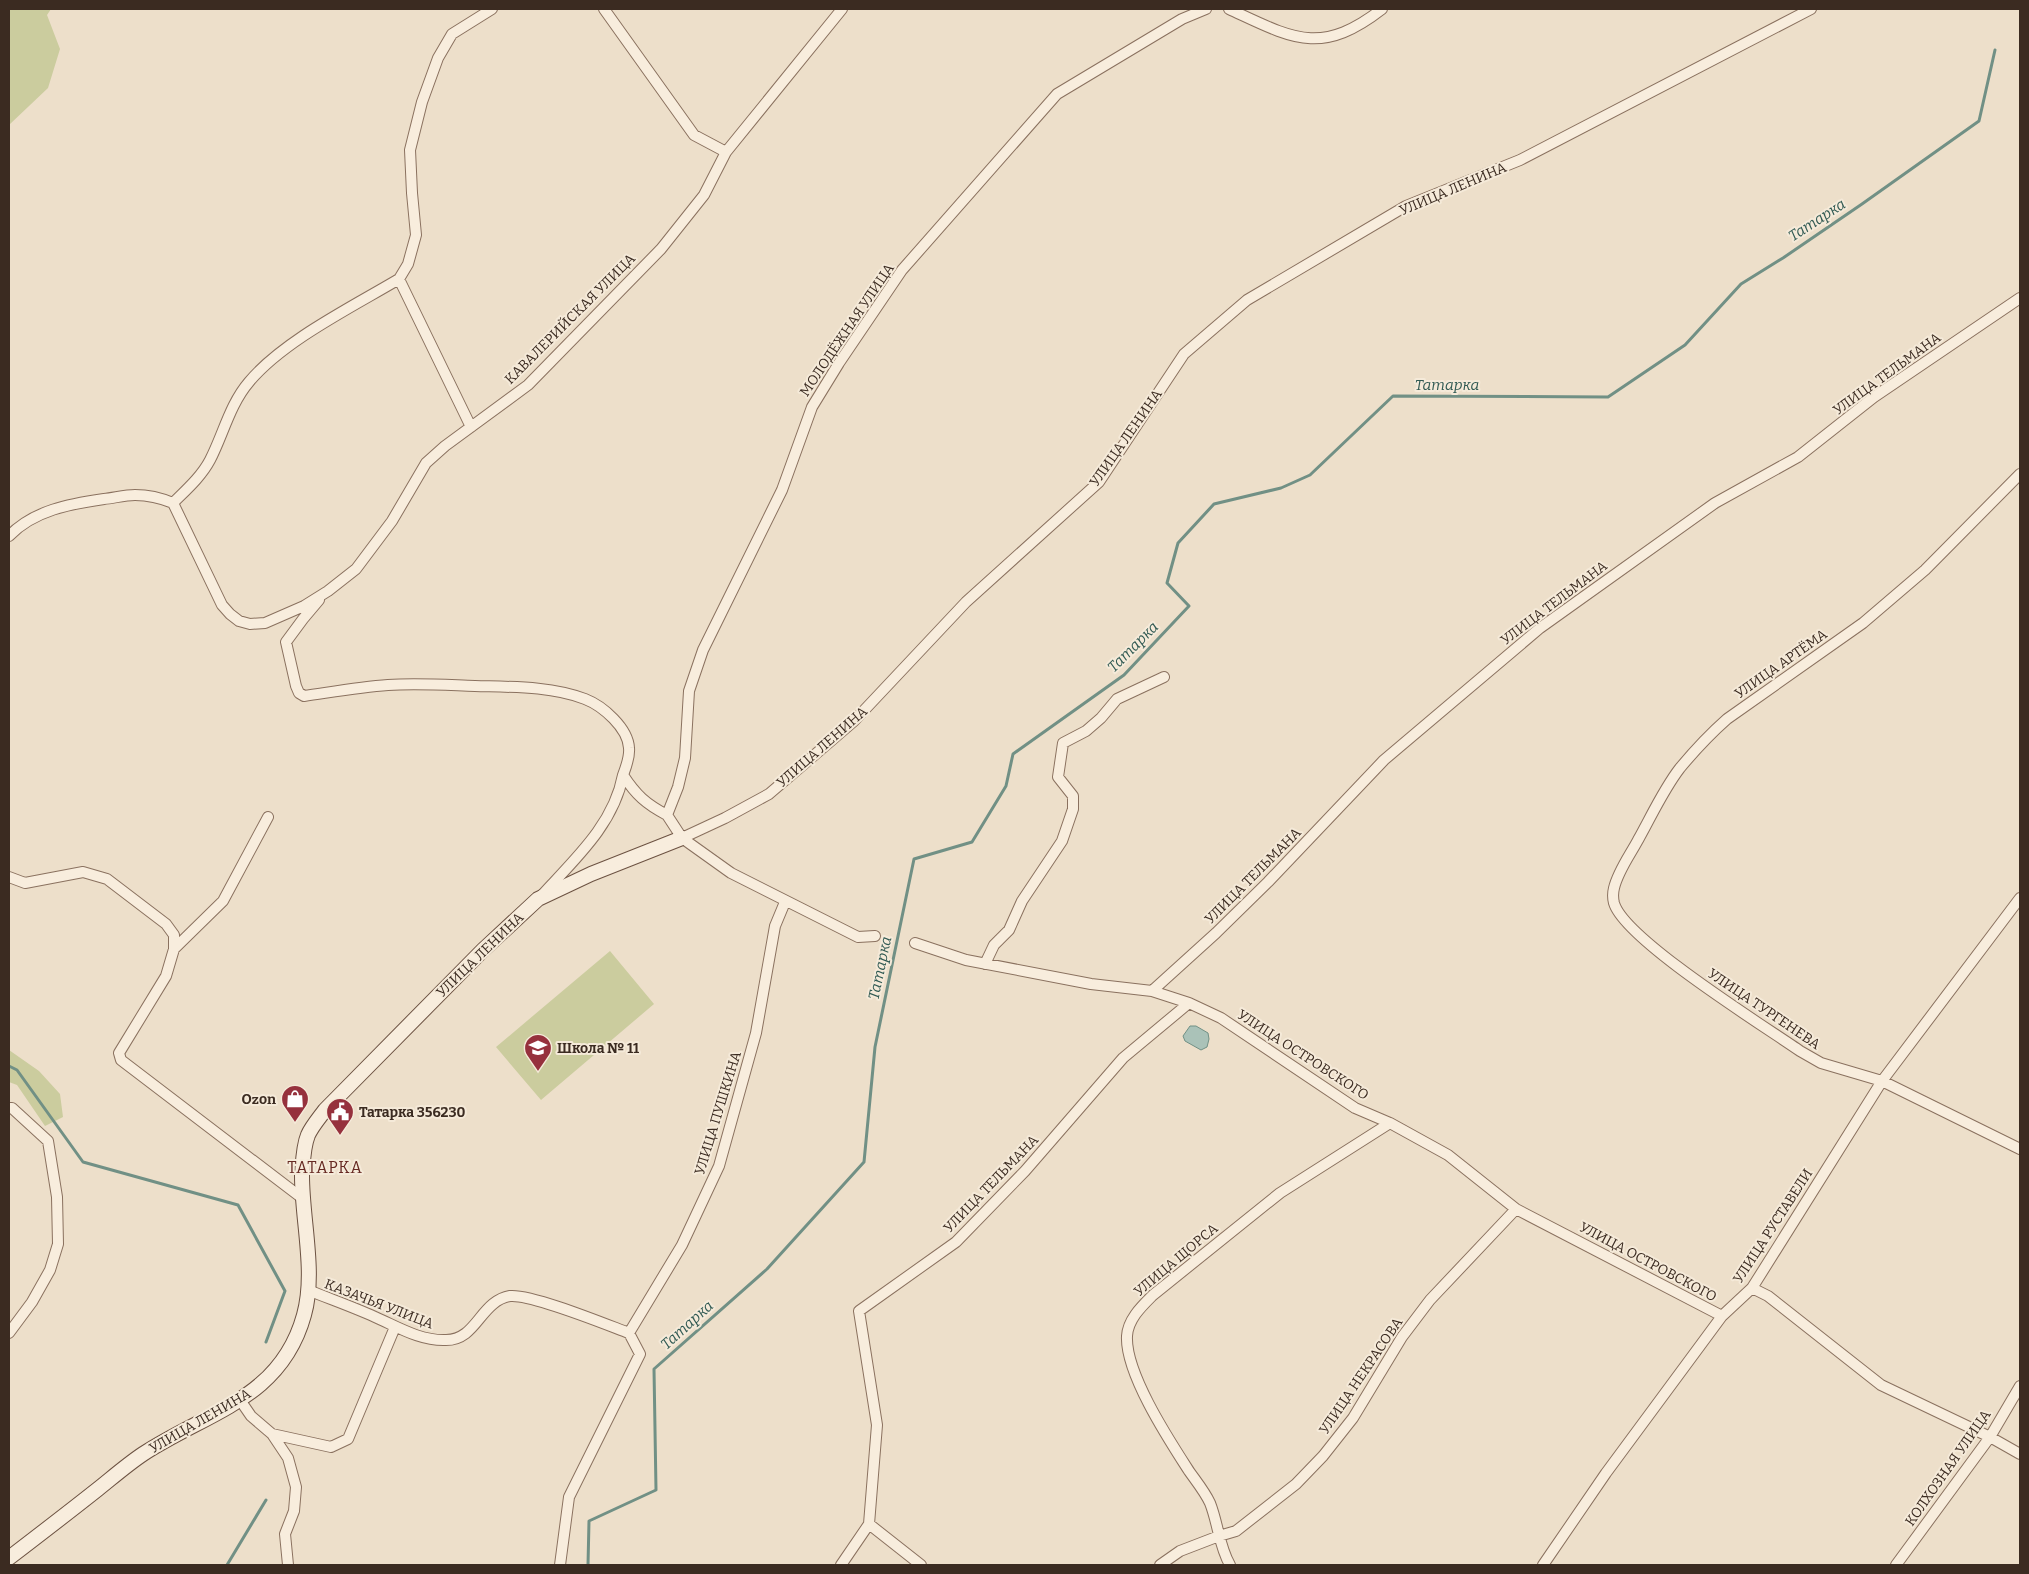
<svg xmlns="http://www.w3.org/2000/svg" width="2029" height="1574" viewBox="0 0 2029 1574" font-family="Bitter,serif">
	<rect width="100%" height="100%" fill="#eddfca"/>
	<path fill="#cbcc9e" d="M9 9H51L47 15 60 49 48 88 9 125Z
		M610 951 654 1004 541 1100 496 1047Z
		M9 1050 39 1071 60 1094 63 1117 45 1126 17 1085 9 1082Z"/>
	<path fill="#aac2b8" stroke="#719085" d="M1190 1026H1196L1208 1033 1209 1039 1207 1047 1201 1050 1185 1041 1183 1036Z"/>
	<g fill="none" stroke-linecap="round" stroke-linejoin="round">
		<path stroke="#719085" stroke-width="3" d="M9 1066 17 1070 83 1162 238 1205 285 1291 266 1342
			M227 1565 266 1500
			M588 1565 589 1521 656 1490 654 1369 767 1269 864 1162 875 1047 914 859 972 842 1006 786 1013 754 1124 675 1189 606 1167 583 1178 543 1214 504 1281 488 1310 475 1393 396 1608 397 1685 345 1741 284 1783 258 1862 204 1979 121 1995 50"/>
		<defs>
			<path id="street" d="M604 9 694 135 726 152
				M1229 9C1292 38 1320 57 1382 9
				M399 279 471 427
				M2020 474 1925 570 1863 623 1727 719C1710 734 1695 750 1680 768 1663 790 1651 817 1638 840 1630 855 1618 871 1614 888 1613 892 1613 899 1614 903 1624 939 1764 1026 1800 1051L1821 1063 1882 1081 2020 1149
				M173 503C186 490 201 477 210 460 223 435 230 404 249 382 283 341 352 307 399 279L408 264 416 235 412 193 410 150 422 102 438 58 452 34 492 9
				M9 536C34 510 70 504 104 499 114 498 125 495 135 495 148 495 161 498 173 503L222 605 230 614 239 621 250 624 265 623 304 606 328 591 356 569 392 521 426 463 445 446 528 385 661 249 704 195 726 152 842 9
				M319 600 303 619 286 642 296 686 299 693 304 696C332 692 360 687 388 685 417 683 446 685 475 686 512 687 551 686 585 699 603 706 628 728 629 748 630 757 626 767 623 775 636 795 646 804 667 815
				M268 817 223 901 174 949 166 976 119 1053 121 1060 302 1198
				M682 838 725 818 769 794 854 721 966 602 1099 482 1184 354 1247 300 1406 206 1520 160 1811 9
				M9 877 25 883 83 872 107 879 166 924 174 935V949
				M542 895C575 859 614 824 623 775
				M875 936 858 937 731 873 682 838 667 815 678 787 685 758 689 691 703 650 782 490 812 407 839 363 902 270 1057 94 1182 19 1206 9
				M915 943 966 960 1091 984 1152 991 1189 1003 1221 1018 1355 1108 1390 1123 1448 1155 1516 1209 1722 1316
				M985 964 994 945 1009 930 1022 901 1062 841 1073 809V796L1058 777 1063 743 1086 731 1101 718 1117 699 1164 677
				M1152 991 1216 933 1268 882 1384 760 1540 628 1715 503 1798 457 1874 397 2020 298
				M9 1108H12L48 1141 57 1197 58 1244 50 1270 32 1302 9 1333
				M1752 1288 1768 1296 1881 1385 1990 1437 2020 1454
				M308 1290C330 1299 353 1307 375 1317 398 1327 420 1341 446 1340 470 1340 477 1317 493 1304 498 1300 504 1297 510 1296 532 1294 605 1324 629 1333
				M240 1400 251 1416 272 1434 288 1458 296 1487 294 1511 285 1534 288 1565
				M272 1434 331 1447 348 1439 395 1327
				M869 1524 921 1565
				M560 1565 569 1497 640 1354 629 1333 682 1245 719 1166 756 1033 775 926 785 902
				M841 1565 869 1524 877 1425 859 1311 956 1242 1025 1171 1123 1058 1189 1003
				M1160 1565 1180 1551 1219 1536 1236 1531 1296 1484 1323 1456 1353 1418 1402 1337 1430 1300 1516 1209
				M1230 1565C1219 1546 1218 1523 1210 1503 1205 1492 1196 1481 1189 1471 1169 1440 1125 1373 1127 1336 1128 1319 1142 1306 1153 1295L1280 1193 1390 1123
				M1543 1565 1606 1473 1722 1316 1752 1288 1882 1081 2020 898
				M1896 1565 1990 1437 2020 1386"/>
			<path id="secondary" d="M9 1558C39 1535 69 1512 98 1489 113 1477 128 1464 143 1454 207 1412 281 1399 304 1315 316 1273 302 1220 302 1176 303 1162 303 1147 308 1135 312 1126 320 1117 325 1110L483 950 538 899 591 874 682 838"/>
		</defs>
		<use href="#street" stroke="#8a715f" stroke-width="12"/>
		<use href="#secondary" stroke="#6c5242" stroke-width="16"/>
		<use href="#street" stroke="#f8eddd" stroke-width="10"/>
		<use href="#secondary" stroke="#f8eddd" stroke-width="14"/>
	</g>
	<defs>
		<symbol id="school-pin" viewBox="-11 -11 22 30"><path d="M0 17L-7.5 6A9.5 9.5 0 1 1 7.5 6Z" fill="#96313d" stroke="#f5ead9"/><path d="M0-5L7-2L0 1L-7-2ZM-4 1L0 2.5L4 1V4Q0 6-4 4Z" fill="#fff"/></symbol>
		<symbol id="shop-pin" viewBox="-11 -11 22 30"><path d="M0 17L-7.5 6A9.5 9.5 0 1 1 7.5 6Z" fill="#96313d" stroke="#f5ead9"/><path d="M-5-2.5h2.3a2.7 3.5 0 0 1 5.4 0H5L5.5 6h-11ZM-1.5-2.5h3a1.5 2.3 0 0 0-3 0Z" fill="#fff"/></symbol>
		<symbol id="civic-pin" viewBox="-11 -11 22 30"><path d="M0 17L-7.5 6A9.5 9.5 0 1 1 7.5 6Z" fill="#96313d" stroke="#f5ead9"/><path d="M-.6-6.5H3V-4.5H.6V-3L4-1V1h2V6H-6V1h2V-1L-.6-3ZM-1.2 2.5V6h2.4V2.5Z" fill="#fff"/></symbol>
	</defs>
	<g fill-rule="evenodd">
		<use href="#school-pin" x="522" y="1032" width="32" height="43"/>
		<use href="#shop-pin" x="279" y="1083" width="32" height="43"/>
		<use href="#civic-pin" x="324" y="1096" width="32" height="43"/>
	</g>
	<g text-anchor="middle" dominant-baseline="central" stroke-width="4" stroke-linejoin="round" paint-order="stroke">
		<g font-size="14" fill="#3b2b21" stroke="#f5ead9">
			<text transform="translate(1453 189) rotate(-23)">УЛИЦА ЛЕНИНА</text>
			<text transform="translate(570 319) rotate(-45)">КАВАЛЕРИЙСКАЯ УЛИЦА</text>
			<text transform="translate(847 330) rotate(-56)">МОЛОДЁЖНАЯ УЛИЦА</text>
			<text transform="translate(1887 374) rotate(-36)">УЛИЦА ТЕЛЬМАНА</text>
			<text transform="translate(1126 438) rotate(-55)">УЛИЦА ЛЕНИНА</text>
			<text transform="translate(1554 603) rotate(-37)">УЛИЦА ТЕЛЬМАНА</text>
			<text transform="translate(1781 664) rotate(-35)">УЛИЦА АРТЁМА</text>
			<text transform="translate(822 747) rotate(-41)">УЛИЦА ЛЕНИНА</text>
			<text transform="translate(1253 876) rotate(-45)">УЛИЦА ТЕЛЬМАНА</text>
			<text transform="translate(480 955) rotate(-44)">УЛИЦА ЛЕНИНА</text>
			<text transform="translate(1764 1009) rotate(34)">УЛИЦА ТУРГЕНЕВА</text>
			<text transform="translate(1303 1055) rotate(33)">УЛИЦА ОСТРОВСКОГО</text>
			<text transform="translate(718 1113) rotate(-73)">УЛИЦА ПУШКИНА</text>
			<text transform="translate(991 1184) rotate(-46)">УЛИЦА ТЕЛЬМАНА</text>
			<text transform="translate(1773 1226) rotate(-57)">УЛИЦА РУСТАВЕЛИ</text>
			<text transform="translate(1176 1260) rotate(-40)">УЛИЦА ЩОРСА</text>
			<text transform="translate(1648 1262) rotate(28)">УЛИЦА ОСТРОВСКОГО</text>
			<text transform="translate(379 1304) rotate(21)">КАЗАЧЬЯ УЛИЦА</text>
			<text transform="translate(1361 1376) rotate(-56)">УЛИЦА НЕКРАСОВА</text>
			<text transform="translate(200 1421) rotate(-30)">УЛИЦА ЛЕНИНА</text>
			<text transform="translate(1948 1468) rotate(-55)">КОЛХОЗНАЯ УЛИЦА</text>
		</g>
		<g font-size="14" font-weight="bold" fill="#3b2b21" stroke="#f5ead9" text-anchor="start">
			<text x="557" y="1048">Школа № 11</text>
			<text x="276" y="1099" text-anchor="end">Ozon</text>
			<text x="359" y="1112">Татарка 356230</text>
		</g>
		<g font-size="15" font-style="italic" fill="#315a53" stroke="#f5ead9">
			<text transform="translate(1817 220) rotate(-33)">Татарка</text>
			<text x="1447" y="385">Татарка</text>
			<text transform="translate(1133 647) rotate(-45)">Татарка</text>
			<text transform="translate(880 968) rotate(-78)">Татарка</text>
			<text transform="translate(687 1325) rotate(-42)">Татарка</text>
		</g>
		<g font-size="16" letter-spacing="1" fill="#662922" stroke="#f5ead9">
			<text x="325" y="1167">ТАТАРКА</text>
		</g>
	</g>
	<rect width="2029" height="1574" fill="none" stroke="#3b2b21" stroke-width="20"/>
</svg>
